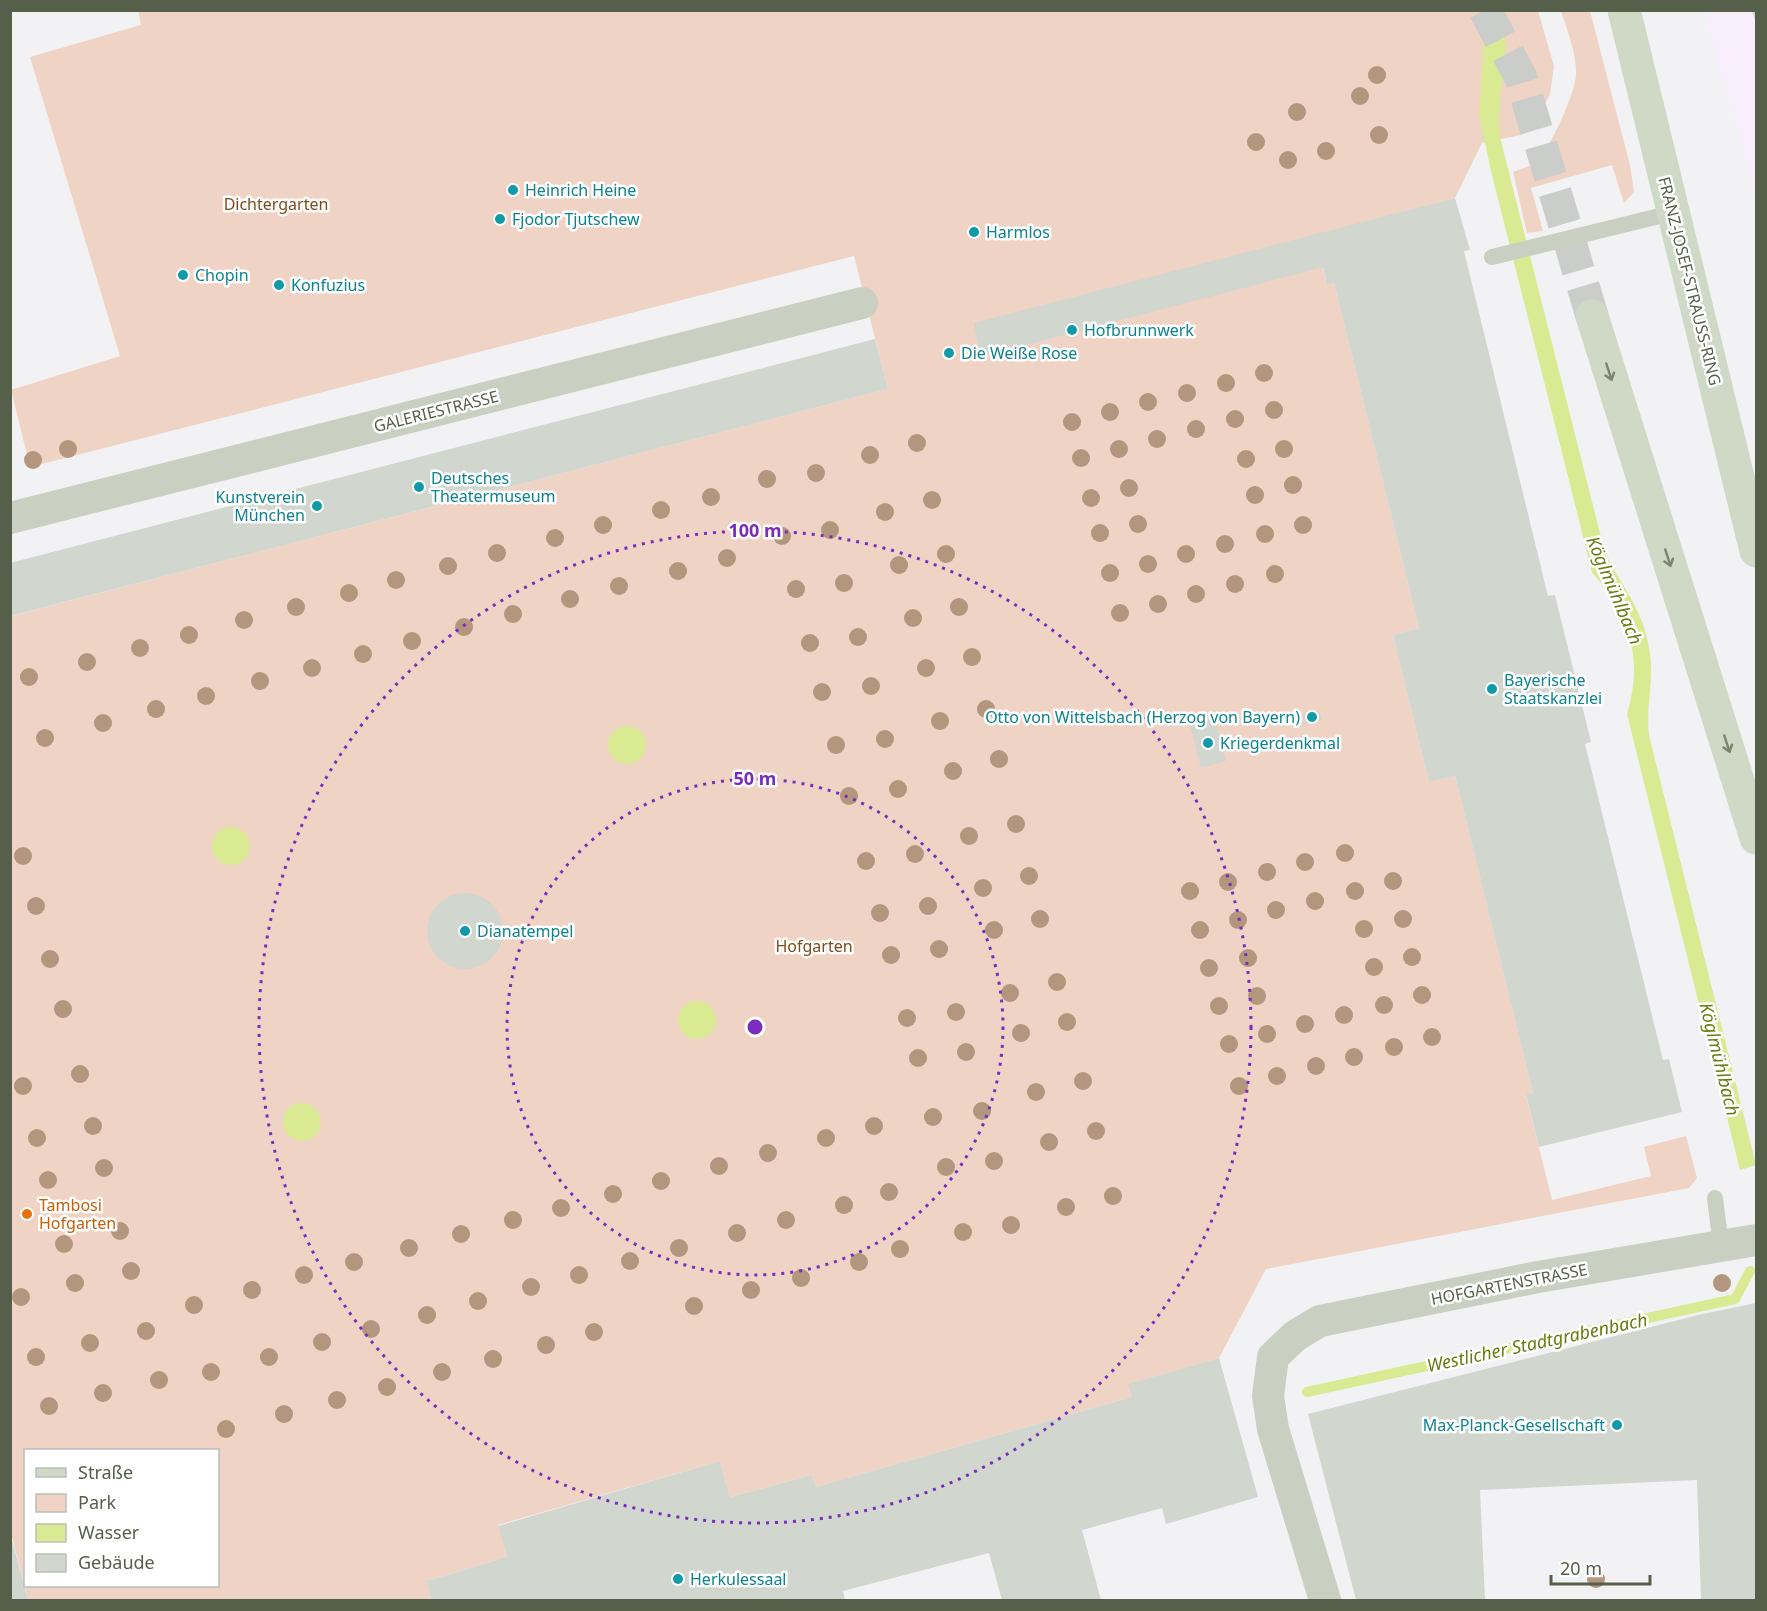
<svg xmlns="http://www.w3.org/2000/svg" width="1767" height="1611" viewBox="0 0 1767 1611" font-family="'Noto Sans',sans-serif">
	<rect width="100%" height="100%" fill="#f2f2f4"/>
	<path fill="#f8eefc" d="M1705 11H1756V192L1755 193Z"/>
	<path fill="#efd3c4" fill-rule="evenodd" d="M138 10 1538 11 1554 66 1550 94 1533 129 1521 135 1482 143 1455 198 1315 235 1327 285 1334 283 1419 628 1393 635 1429 782 1455 776 1533 1093 1526 1095 1552 1200 1651 1176 1644 1147 1686 1136 1697 1178 1689 1188 1266 1269 1219 1358 1129 1384 1132 1397 816 1487 812 1475 730 1497 720 1461 498 1525 507 1557 427 1581 431 1598 424 1600H28L11 1533V616L888 389 854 256 30 467 11 390 120 356 30 57 141 25ZM26 1450H218V1586H26Z
		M1561 11H1590L1630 165 1634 192 1624 203 1612 165 1531 188 1543 231 1527 233 1513 172C1523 168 1534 166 1541 157 1553 141 1575 93 1576 75 1577 54 1567 30 1561 11Z"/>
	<path fill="#daea93" d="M1480 11H1502C1514 54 1493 98 1501 141L1605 553C1626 593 1648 616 1651 664 1652 688 1646 710 1649 735L1756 1165 1740 1170 1627 714C1644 658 1629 615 1592 572L1491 171 1479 115 1484 33Z
		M608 745a19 19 0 1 1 38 0a19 19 0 1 1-38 0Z
		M212 846a19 19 0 1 1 38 0a19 19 0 1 1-38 0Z
		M678 1020a19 19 0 1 1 38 0a19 19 0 1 1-38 0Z
		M283 1122a19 19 0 1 1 38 0a19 19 0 1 1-38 0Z"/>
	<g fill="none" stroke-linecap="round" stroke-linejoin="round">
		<path stroke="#daea93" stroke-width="10" d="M1307 1392 1735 1299 1750 1271"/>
	</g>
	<path fill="#d1d6cf" d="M1752 10H1756V25Z
		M1455 198 1470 250 1464 251 1548 596 1555 595 1591 742 1585 744 1663 1060 1669 1059 1682 1112 1539 1147 1526 1094 1533 1093 1455 776 1429 782 1393 635 1419 628 1334 283 1327 285 1323 267 980 357 974 323Z
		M875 339 888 389 10 616V563Z
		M1319 710 1322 720 1304 725 1302 715Z
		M1215 719 1226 761 1201 768 1190 725Z
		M427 931a38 38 0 1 1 76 0a38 38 0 1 1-76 0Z
		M1756 1303V1600H1701L1697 1480 1480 1490 1485 1600H1356L1308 1414 1698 1315Z
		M1219 1358 1258 1497 1166 1524 1162 1508 1082 1530 1101 1600H1002L989 1553 843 1591 845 1600H426L431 1598 427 1581 507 1557 498 1526 720 1461 730 1497 812 1475 816 1487 1132 1397 1128 1384Z
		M10 1536H11L28 1600H10Z"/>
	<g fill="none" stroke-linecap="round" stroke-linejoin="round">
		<path stroke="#cbcdca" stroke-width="33" stroke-dasharray="33 16" stroke-linecap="butt" d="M1485 10 1521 78 1592 316"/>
		<path stroke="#cad0c1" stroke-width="16" d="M1492 257 1672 213
			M1715 1198 1721 1246"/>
		<path stroke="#cad0c1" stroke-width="32" d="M10 518 862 303
			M1325 1600 1273 1429 1268 1396 1273 1357 1295 1336 1320 1321 1538 1277 1756 1240"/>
		<path stroke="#d0d9c6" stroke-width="33" d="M1624 10 1756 551
			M1592 316 1756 838"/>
	</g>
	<g fill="#b3967d">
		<circle cx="1377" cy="75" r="9"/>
		<circle cx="1360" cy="96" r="9"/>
		<circle cx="1297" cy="112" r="9"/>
		<circle cx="1379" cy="135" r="9"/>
		<circle cx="1256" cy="142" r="9"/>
		<circle cx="1326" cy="151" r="9"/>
		<circle cx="1288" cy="160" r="9"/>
		<circle cx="1264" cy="373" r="9"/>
		<circle cx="1226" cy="383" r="9"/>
		<circle cx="1187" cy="393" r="9"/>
		<circle cx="1148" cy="402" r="9"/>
		<circle cx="1274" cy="410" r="9"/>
		<circle cx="1110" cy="412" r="9"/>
		<circle cx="1235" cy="419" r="9"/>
		<circle cx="1072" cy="422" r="9"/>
		<circle cx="1196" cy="429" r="9"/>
		<circle cx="1157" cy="439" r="9"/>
		<circle cx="917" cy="443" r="9"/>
		<circle cx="68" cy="449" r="9"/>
		<circle cx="1119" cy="449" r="9"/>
		<circle cx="1284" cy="449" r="9"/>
		<circle cx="870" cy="455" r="9"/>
		<circle cx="1081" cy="458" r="9"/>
		<circle cx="1246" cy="459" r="9"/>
		<circle cx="33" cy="460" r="9"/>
		<circle cx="816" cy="473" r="9"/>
		<circle cx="767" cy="479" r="9"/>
		<circle cx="1293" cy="485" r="9"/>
		<circle cx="1129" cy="488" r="9"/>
		<circle cx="1255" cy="495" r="9"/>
		<circle cx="711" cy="497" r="9"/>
		<circle cx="1091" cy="498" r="9"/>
		<circle cx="932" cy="500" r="9"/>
		<circle cx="661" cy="510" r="9"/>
		<circle cx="885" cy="512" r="9"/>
		<circle cx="1138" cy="524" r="9"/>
		<circle cx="603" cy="525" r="9"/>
		<circle cx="1303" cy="525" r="9"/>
		<circle cx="830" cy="530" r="9"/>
		<circle cx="1100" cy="533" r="9"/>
		<circle cx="1265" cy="534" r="9"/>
		<circle cx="782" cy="536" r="9"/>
		<circle cx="555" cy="538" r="9"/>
		<circle cx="1225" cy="544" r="9"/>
		<circle cx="497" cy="553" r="9"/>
		<circle cx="946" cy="554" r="9"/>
		<circle cx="1186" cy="554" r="9"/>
		<circle cx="727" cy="558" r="9"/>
		<circle cx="1148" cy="564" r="9"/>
		<circle cx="899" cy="565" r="9"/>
		<circle cx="448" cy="566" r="9"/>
		<circle cx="678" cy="571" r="9"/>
		<circle cx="1110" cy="573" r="9"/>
		<circle cx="1275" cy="574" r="9"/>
		<circle cx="396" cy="580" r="9"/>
		<circle cx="844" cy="583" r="9"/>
		<circle cx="1235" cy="584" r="9"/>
		<circle cx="619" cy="586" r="9"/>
		<circle cx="796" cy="589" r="9"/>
		<circle cx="349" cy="593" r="9"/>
		<circle cx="1196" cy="594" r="9"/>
		<circle cx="570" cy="599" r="9"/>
		<circle cx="1158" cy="604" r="9"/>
		<circle cx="296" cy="607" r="9"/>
		<circle cx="959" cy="607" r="9"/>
		<circle cx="1120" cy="613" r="9"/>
		<circle cx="513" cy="614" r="9"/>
		<circle cx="913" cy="618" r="9"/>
		<circle cx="244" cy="620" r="9"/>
		<circle cx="464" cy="627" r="9"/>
		<circle cx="189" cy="635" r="9"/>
		<circle cx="858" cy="637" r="9"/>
		<circle cx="412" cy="641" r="9"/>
		<circle cx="810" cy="643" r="9"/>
		<circle cx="140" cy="648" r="9"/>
		<circle cx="363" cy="654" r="9"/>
		<circle cx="972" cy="657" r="9"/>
		<circle cx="87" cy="662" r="9"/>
		<circle cx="312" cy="668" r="9"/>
		<circle cx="926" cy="668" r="9"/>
		<circle cx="29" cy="677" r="9"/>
		<circle cx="260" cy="681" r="9"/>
		<circle cx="871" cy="686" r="9"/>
		<circle cx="822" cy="692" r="9"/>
		<circle cx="206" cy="696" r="9"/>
		<circle cx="156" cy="709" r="9"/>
		<circle cx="986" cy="709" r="9"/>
		<circle cx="940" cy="721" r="9"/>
		<circle cx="103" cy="723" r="9"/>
		<circle cx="45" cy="738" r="9"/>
		<circle cx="885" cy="739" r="9"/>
		<circle cx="836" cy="745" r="9"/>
		<circle cx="999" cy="759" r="9"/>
		<circle cx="953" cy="771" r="9"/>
		<circle cx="898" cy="789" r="9"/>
		<circle cx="849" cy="796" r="9"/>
		<circle cx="1016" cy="824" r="9"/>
		<circle cx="969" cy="836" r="9"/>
		<circle cx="1345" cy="853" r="9"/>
		<circle cx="915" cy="854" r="9"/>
		<circle cx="23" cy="856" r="9"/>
		<circle cx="866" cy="861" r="9"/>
		<circle cx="1305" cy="862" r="9"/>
		<circle cx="1267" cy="872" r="9"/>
		<circle cx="1029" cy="876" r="9"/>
		<circle cx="1393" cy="881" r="9"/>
		<circle cx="1228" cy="882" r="9"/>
		<circle cx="983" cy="888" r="9"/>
		<circle cx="1190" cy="891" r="9"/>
		<circle cx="1355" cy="891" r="9"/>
		<circle cx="1315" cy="901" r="9"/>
		<circle cx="36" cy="906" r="9"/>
		<circle cx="928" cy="906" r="9"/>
		<circle cx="1276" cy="910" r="9"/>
		<circle cx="880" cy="913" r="9"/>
		<circle cx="1040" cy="919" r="9"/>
		<circle cx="1403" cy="919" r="9"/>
		<circle cx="1238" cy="920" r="9"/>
		<circle cx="1364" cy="929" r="9"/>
		<circle cx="994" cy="930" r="9"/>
		<circle cx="1200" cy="930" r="9"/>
		<circle cx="939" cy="949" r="9"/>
		<circle cx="891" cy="955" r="9"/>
		<circle cx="1412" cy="957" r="9"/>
		<circle cx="1248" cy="958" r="9"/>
		<circle cx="50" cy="959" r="9"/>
		<circle cx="1374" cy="967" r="9"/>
		<circle cx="1209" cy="968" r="9"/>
		<circle cx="1057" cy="982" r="9"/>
		<circle cx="1010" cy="993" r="9"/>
		<circle cx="1422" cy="995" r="9"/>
		<circle cx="1257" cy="996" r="9"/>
		<circle cx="1384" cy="1005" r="9"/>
		<circle cx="1219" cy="1006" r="9"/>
		<circle cx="63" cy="1009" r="9"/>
		<circle cx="956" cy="1012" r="9"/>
		<circle cx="1344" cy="1015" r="9"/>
		<circle cx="907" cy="1018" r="9"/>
		<circle cx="1067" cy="1022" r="9"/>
		<circle cx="1305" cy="1024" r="9"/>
		<circle cx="1021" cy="1033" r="9"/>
		<circle cx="1267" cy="1034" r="9"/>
		<circle cx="1432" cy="1037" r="9"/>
		<circle cx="1229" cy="1044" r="9"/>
		<circle cx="1394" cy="1047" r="9"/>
		<circle cx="966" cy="1052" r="9"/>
		<circle cx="1354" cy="1057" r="9"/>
		<circle cx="918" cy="1058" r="9"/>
		<circle cx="1316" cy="1066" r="9"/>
		<circle cx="80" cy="1074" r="9"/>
		<circle cx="1277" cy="1076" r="9"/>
		<circle cx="1083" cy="1081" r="9"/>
		<circle cx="23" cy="1086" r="9"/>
		<circle cx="1239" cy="1086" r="9"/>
		<circle cx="1036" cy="1092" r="9"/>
		<circle cx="982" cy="1111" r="9"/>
		<circle cx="933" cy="1117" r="9"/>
		<circle cx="93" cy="1126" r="9"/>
		<circle cx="874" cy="1126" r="9"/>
		<circle cx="1096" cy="1131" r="9"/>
		<circle cx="37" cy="1138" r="9"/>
		<circle cx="826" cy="1138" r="9"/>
		<circle cx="1049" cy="1142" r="9"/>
		<circle cx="768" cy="1153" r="9"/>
		<circle cx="994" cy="1161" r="9"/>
		<circle cx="719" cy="1166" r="9"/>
		<circle cx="946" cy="1167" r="9"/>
		<circle cx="104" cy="1168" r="9"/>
		<circle cx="48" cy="1180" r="9"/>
		<circle cx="661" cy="1181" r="9"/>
		<circle cx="889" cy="1192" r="9"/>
		<circle cx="613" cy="1194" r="9"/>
		<circle cx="1113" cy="1196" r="9"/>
		<circle cx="844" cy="1205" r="9"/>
		<circle cx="1066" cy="1207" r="9"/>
		<circle cx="561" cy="1208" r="9"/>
		<circle cx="513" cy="1220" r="9"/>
		<circle cx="786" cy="1220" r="9"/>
		<circle cx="1011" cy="1225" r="9"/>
		<circle cx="120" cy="1231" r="9"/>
		<circle cx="963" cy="1232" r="9"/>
		<circle cx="737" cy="1233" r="9"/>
		<circle cx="461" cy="1234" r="9"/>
		<circle cx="64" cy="1244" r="9"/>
		<circle cx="409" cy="1248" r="9"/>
		<circle cx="679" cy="1248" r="9"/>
		<circle cx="900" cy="1249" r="9"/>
		<circle cx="630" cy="1261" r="9"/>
		<circle cx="354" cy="1262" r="9"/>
		<circle cx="859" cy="1262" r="9"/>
		<circle cx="131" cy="1271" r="9"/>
		<circle cx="304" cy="1275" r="9"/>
		<circle cx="579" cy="1275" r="9"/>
		<circle cx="801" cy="1278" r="9"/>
		<circle cx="75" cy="1283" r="9"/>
		<circle cx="1722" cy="1283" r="9"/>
		<circle cx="531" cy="1287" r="9"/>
		<circle cx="252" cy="1290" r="9"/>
		<circle cx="751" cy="1290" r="9"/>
		<circle cx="21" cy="1297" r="9"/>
		<circle cx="478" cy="1301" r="9"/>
		<circle cx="194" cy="1305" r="9"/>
		<circle cx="694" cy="1306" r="9"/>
		<circle cx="427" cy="1315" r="9"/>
		<circle cx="371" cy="1329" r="9"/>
		<circle cx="146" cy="1331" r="9"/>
		<circle cx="594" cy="1332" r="9"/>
		<circle cx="322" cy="1342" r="9"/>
		<circle cx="90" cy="1343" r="9"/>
		<circle cx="546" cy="1345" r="9"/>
		<circle cx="36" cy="1357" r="9"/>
		<circle cx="269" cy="1357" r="9"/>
		<circle cx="493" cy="1359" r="9"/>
		<circle cx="211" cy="1372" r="9"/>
		<circle cx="442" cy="1372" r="9"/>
		<circle cx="159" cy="1380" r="9"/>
		<circle cx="387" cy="1387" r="9"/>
		<circle cx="103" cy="1393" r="9"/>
		<circle cx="337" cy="1400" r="9"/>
		<circle cx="49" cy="1406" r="9"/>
		<circle cx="284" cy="1414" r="9"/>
		<circle cx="226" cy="1429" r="9"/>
		<circle cx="1596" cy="1579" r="9"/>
	</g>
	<defs><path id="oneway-shaft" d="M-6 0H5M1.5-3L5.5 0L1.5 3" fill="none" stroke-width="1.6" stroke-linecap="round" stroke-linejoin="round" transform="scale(1.5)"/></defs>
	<g stroke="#7b846f">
		<use href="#oneway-shaft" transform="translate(1609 372) rotate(72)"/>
		<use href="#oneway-shaft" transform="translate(1668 558) rotate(72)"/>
		<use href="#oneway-shaft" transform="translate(1727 744) rotate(72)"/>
	</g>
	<g fill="none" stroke="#7b2cbf" stroke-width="3" stroke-dasharray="3 6">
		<circle cx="755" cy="1027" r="248"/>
		<circle cx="755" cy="1027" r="496"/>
	</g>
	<g fill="#0f9aa8" stroke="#fff" stroke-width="2">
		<circle cx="513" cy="190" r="6"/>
		<circle cx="500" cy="219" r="6"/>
		<circle cx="974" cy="232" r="6"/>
		<circle cx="183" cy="275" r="6"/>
		<circle cx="279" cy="285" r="6"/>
		<circle cx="1072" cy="330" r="6"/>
		<circle cx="949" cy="353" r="6"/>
		<circle cx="419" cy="487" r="6"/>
		<circle cx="317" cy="506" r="6"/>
		<circle cx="1492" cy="689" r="6"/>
		<circle cx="1312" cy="717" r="6"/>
		<circle cx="1208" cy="743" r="6"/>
		<circle cx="465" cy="931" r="6"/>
		<circle cx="1617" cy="1425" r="6"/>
		<circle cx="678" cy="1579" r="6"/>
	</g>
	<circle fill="#e8710a" stroke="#fff" stroke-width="2" cx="27" cy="1214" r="6"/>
	<g text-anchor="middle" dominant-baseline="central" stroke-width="5" stroke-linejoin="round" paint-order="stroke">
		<g font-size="16" fill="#0d838f" stroke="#fff" text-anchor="start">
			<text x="525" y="190">Heinrich Heine</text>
			<text x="512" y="219">Fjodor Tjutschew</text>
			<text x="986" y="232">Harmlos</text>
			<text x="195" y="275">Chopin</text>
			<text x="291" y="285">Konfuzius</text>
			<text x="1084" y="330">Hofbrunnwerk</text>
			<text x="961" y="353">Die Weiße Rose</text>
			<text x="431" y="478">Deutsches<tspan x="431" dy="18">Theatermuseum</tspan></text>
			<text x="305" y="497" text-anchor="end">Kunstverein<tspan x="305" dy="18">München</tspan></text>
			<text x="1504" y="680">Bayerische<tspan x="1504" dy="18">Staatskanzlei</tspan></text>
			<text x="1300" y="717" text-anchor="end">Otto von Wittelsbach (Herzog von Bayern)</text>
			<text x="1220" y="743">Kriegerdenkmal</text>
			<text x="477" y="931">Dianatempel</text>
			<text x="1605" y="1425" text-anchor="end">Max-Planck-Gesellschaft</text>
			<text x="690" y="1579">Herkulessaal</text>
		</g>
		<g font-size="16" fill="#804b1b" stroke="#fff">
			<text x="276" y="204">Dichtergarten</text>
			<text x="814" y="946">Hofgarten</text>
		</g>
		<g font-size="16" fill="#565f4a" stroke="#fff">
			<text transform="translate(1690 281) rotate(76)">FRANZ-JOSEF-STRAUSS-RING</text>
			<text transform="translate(436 411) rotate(-14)">GALERIESTRASSE</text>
			<text transform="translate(1509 1284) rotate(-11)">HOFGARTENSTRASSE</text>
		</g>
		<g font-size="16" fill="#c56008" stroke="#fff" text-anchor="start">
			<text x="39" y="1205">Tambosi<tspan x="39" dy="18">Hofgarten</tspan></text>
		</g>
		<g font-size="18" font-style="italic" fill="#697c12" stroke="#fff">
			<text transform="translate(1615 590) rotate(67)">Köglmühlbach</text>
			<text transform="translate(1720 1059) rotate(76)">Köglmühlbach</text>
			<text transform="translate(1537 1342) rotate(-12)">Westlicher Stadtgrabenbach</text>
		</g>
	</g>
	<circle cx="755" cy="1027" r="9" fill="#7b2cbf" stroke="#fff" stroke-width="3"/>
	<g font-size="18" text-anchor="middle" font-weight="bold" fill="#7b2cbf" stroke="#fff" stroke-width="5" stroke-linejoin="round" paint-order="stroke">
		<text x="755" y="537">100 m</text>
		<text x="755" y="785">50 m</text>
	</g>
	<rect width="1767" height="1611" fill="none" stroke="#565f4a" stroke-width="24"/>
	<rect x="24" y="1449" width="195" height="138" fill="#ffffff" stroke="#bbbfb7" stroke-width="1.5"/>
	<rect x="36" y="1468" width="30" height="9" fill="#d0d9c6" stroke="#bbbfb7" stroke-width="1.5"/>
	<text x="78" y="1479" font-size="18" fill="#565f4a">Straße</text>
	<rect x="36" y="1494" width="30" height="18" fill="#efd3c4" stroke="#bbbfb7" stroke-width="1.5"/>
	<text x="78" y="1509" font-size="18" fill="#565f4a">Park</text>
	<rect x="36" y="1524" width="30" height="18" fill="#daea93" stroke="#bbbfb7" stroke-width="1.5"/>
	<text x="78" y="1539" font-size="18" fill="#565f4a">Wasser</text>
	<rect x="36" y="1554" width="30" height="18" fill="#d1d6cf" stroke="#bbbfb7" stroke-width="1.5"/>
	<text x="78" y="1569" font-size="18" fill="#565f4a">Gebäude</text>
	<path d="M1551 1575v9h99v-9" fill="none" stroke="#565f4a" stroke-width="3"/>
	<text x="1560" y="1575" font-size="18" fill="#565f4a" stroke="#ffffff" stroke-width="4.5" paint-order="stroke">20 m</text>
</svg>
